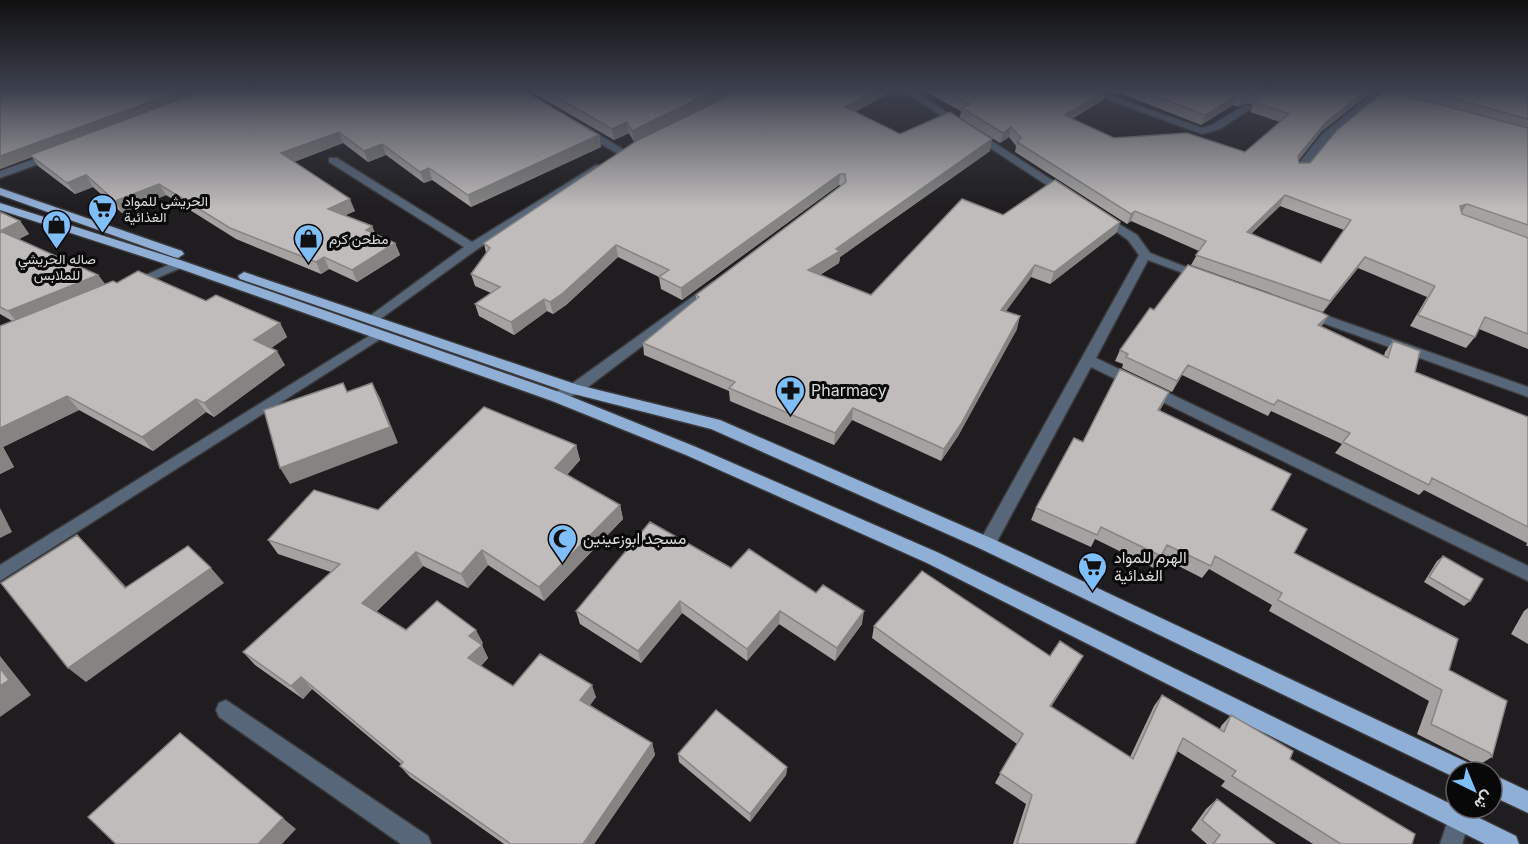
<svg xmlns="http://www.w3.org/2000/svg" width="1528" height="844" viewBox="0 0 1528 844" font-family="Inter,Vazirmatn,sans-serif">
	<rect width="100%" height="100%" fill="#1f1d1f"/>
	<g fill="none" stroke-linecap="round" stroke-linejoin="round">
		<defs>
			<path id="minor" d="M900 89H911L1072 193 1070 195H1062Z
				M1078 89H1092L1202 128 1212 125 1245 105 1253 107 1220 129 1202 134Z
				M1378 89H1388L1330 138 1303 172H1295V168L1322 134Z
				M580 128H588L629 153 620 155 580 132Z
				M54 152 58 153V157L0 178V171Z
				M329 158H337L472 242 596 165 605 167 476 250 372 325 365 321 367 318 464 247 329 162Z
				M1101 213 1137 235 1150 253 1209 276 1203 280 1199 279 1148 260 1096 358 1528 566V581L1091 367 993 549 987 551 981 549 978 544 981 539 1139 255 1128 240 1097 218 1095 216Z
				M179 260 183 261V267L136 287 132 288 126 284Z
				M713 282 719 286 718 289 580 393 557 402 552 401 550 397 552 393 570 385Z
				M1308 309 1528 387V397L1303 316 1301 313 1303 310Z
				M377 331 384 335 382 338 0 581V565Z
				M226 700 428 836 431 844H401L219 717 216 710 219 703Z
				M1459 808 1467 811 1470 819 1462 844H1440L1451 811Z"/>
			<path id="major" d="M0 188 182 251 184 254 178 258 174 257 0 195Z
				M0 203 183 261 562 393 696 447 939 553 1516 836 1519 844H1485L927 563 686 455 552 401 175 267 0 210Z
				M244 272 578 385 720 420 993 539 1473 765 1476 772H1456V778L981 549 711 429 570 393 240 279 238 276Z
				M1492 774 1528 791V813L1492 796Z"/>
		</defs>
		<use href="#minor" stroke="#3a383a" stroke-width="3"/>
		<use href="#major" stroke="#3a383a" stroke-width="3"/>
		<use href="#minor" fill="#576679" fill-rule="evenodd"/>
		<use href="#major" fill="#90afd7" fill-rule="evenodd"/>
	</g>
	<path fill="#a5a2a1" fill-rule="evenodd" d="M0 89 327 92 599 135 601 147 471 207 432 180 424 183 386 155 368 162 343 143 294 162 355 211 345 215 372 226 375 234 395 243 400 255 357 282 329 269 321 274 236 239 166 195 122 213 93 187 75 194 38 166 32 157 0 169Z
		M526 89H741L634 142 629 133 614 140Z
		M742 89H889V93L855 112 900 134 990 151 840 257 839 263 820 275 871 295 1003 215 1120 222 1116 233 1050 284 1031 277 1006 311 1017 329 958 436 941 461 852 420 834 445 730 401 729 391 644 355 643 343 696 300V295L842 186 839 185 682 300 661 289 659 277 618 257 566 305 553 314 547 311 514 335 479 316 475 304 491 293 475 286 471 274 486 253 484 243Z
		M920 89H1375L1321 132 1299 160V163H1310L1389 91 1388 89H1528V349L1479 329 1475 337 1466 348 1410 326 1427 297 1358 268 1323 312 1191 265 1199 251 1131 221 1127 224 1015 152 1016 146 1009 137 1000 143 960 118 961 111ZM1106 91 1113 94 1117 92 1201 125 1233 105 1238 107 1246 103 1253 105 1250 112 1280 122 1245 152 1114 138 1072 119 1103 100ZM1280 206 1344 230 1321 263 1251 234Z
		M0 212 20 221 29 234 18 239 98 275 105 284 117 283 206 301 280 323 287 337 271 348 285 365 214 417 206 412 153 451 79 410 3 447 14 467 0 474V326L12 321 0 314Z
		M1154 310 1328 316 1321 327 1384 356 1385 352 1393 341 1415 372 1528 417V546H1526L1527 543 1424 490 1419 495 1335 453 1342 444 1271 411 1268 416 1182 375 1172 392 1122 368 1123 364 1115 361 1120 350Z
		M1169 392 1160 410 1271 510 1294 553 1449 670 1492 757 1476 767 1474 763 1417 734 1429 701 1269 611 1272 605 1209 569 1202 578 1161 557 1154 568 1095 539 1091 547 1031 520 1036 508 1083 442Z
		M576 445 580 460 567 475 620 505 623 519 544 601 488 565 468 588 423 566 376 612 406 630 483 643 481 644 488 658 481 666 513 686 596 697 590 705 652 743 655 755 594 844H504L410 777 400 766 401 764 312 689 303 699 255 665 243 652 331 572 278 554 268 540 378 510Z
		M1443 556 1470 601 1464 606 1424 582 1437 561Z
		M731 568 862 624 835 661 779 624 747 661 682 613 641 663 580 624 576 611Z
		M1528 608V644L1511 634 1524 611Z
		M874 626 1050 656 1076 668 1051 707 1130 757 1154 706 1162 695 1220 729 1221 726 1231 715 1290 759 1412 844H1313L1221 786 1225 781 1177 751 1135 844H1013L1026 804 995 783 1017 744 872 638Z
		M678 754 787 767 786 775 750 822 679 762Z
		M1217 799 1275 844H1207L1191 830 1206 809Z"/>
	<path fill="#868483" d="M185 89H210L30 155 32 157 0 169V156Z
		M718 89H741L634 142 632 131Z
		M877 89H889V93L844 118 845 107Z
		M1368 89H1375L1321 132 1293 167 1298 156 1326 122Z
		M1106 91 1103 100 1062 125 1064 115Z
		M1250 93 1246 103 1238 107 1242 97Z
		M1237 96 1233 105 1201 125 1205 115Z
		M627 122 629 133 614 140 612 129Z
		M1011 127 1009 137 1000 143 1003 133Z
		M339 132 343 143 286 165 281 153Z
		M599 135 601 147 471 207 468 195Z
		M992 139 990 151 840 257 839 263 807 282 808 270 836 249Z
		M382 144 386 155 368 162 364 151Z
		M429 168 432 180 424 183 420 172Z
		M840 174 839 185 682 300 681 288Z
		M86 175 93 187 75 194 67 183Z
		M159 184 166 195 122 213 115 201Z
		M1285 195 1280 206 1242 242 1247 232Z
		M350 199 355 211 333 221 328 209Z
		M1467 204 1460 215V206Z
		M1135 211 1131 221 1127 224 1131 214Z
		M20 221 29 234 10 244 0 231Z
		M1120 222 1116 233 1050 284 1054 272Z
		M372 226 377 237 366 230Z
		M395 243 400 255 357 282 352 270Z
		M616 245 618 257 566 305 553 314 550 302Z
		M324 257 329 269 321 274 316 262Z
		M1365 257 1358 268 1323 312 1330 301Z
		M1035 265 1031 277 998 322 1001 310Z
		M98 275 107 287 19 324 8 311Z
		M544 299 547 311 514 335 511 322Z
		M1020 316 1017 329 958 436 941 461 944 449Z
		M1328 316 1321 327 1318 325Z
		M280 323 287 337 263 354 254 340Z
		M277 351 285 365 214 417 204 403Z
		M1188 365 1182 375 1172 392 1177 381Z
		M372 383 380 398 398 443 290 484 280 468Z
		M1169 392 1163 405 1152 422 1158 410Z
		M67 396 79 410 3 447 14 467 0 474V428Z
		M196 399 206 412 153 451 142 437Z
		M853 408 852 420 834 445 835 433Z
		M576 445 580 460 559 483 555 468Z
		M620 505 623 519 544 601 539 587Z
		M0 508 12 532 0 538Z
		M77 535 92 550 140 602 125 588Z
		M482 550 488 565 468 588 461 574Z
		M416 552 423 566 371 617 362 603Z
		M211 568 224 583 86 682 68 668Z
		M680 601 682 613 641 663 638 651Z
		M780 611 779 624 747 661V649Z
		M864 611 862 624 835 661 837 648Z
		M476 630 483 643 476 649 469 636Z
		M482 645 488 658 476 671 468 658Z
		M0 656 31 695 0 717Z
		M1083 656 1076 668 1044 717 1050 706Z
		M301 677 312 689 303 699 291 686Z
		M592 685 596 697 585 712 580 700Z
		M180 733 296 829 282 844H258Z
		M652 743 655 755 594 844H583Z
		M787 767 786 775 750 822V814Z"/>
	<path fill="#c0bcbb" stroke="#868483" stroke-width="1.5" fill-rule="evenodd" d="M0 89H185L0 156Z
		M208 89H323L327 92 334 89H521L599 135 468 195 429 168 420 172 382 144 364 151 339 132 281 153 350 199 328 209 372 226 366 230 395 243 352 270 324 257 316 262 230 228 159 184 115 201 86 175 67 183 30 155Z
		M543 89H718L632 131 627 122 612 129Z
		M742 89H877L845 107 900 134 950 112 992 139 836 249 840 251 808 270 871 295 962 199 1003 215 1055 180 1120 222 1054 272 1035 265 1001 310 1020 316 961 424 944 449 853 408 835 433 729 388 735 382 643 343 699 297 696 295 846 182 845 174H840L681 288 659 277 669 270 616 245 563 293 550 302 544 299 511 322 475 304 500 287 471 274 490 248 484 243 638 140Z
		M941 89H1103L1106 91 1064 115 1114 138 1187 133 1245 152 1289 114 1255 102 1260 98 1258 95 1250 93 1242 97 1237 96 1205 115 1138 89H1368L1326 122 1298 156 1299 163H1310L1337 130 1386 90 1528 128V225L1467 204 1460 206 1462 214 1528 238V334L1485 317 1475 337 1418 315 1435 286 1365 257 1330 301 1196 255 1206 241 1135 211 1131 214 1017 142 1021 138 1011 127 1003 133 962 108 970 104ZM1285 195 1351 220 1321 263 1247 232Z
		M1421 89H1528V119Z
		M0 212 20 221 0 231 98 275 8 311 0 307Z
		M1188 265 1321 312 1328 316 1318 325 1388 358 1393 341 1420 351 1415 372 1528 417V527L1432 478 1429 485 1343 442 1350 433 1278 400 1274 405 1188 365 1177 381 1126 357 1128 354 1120 350 1150 308 1154 310Z
		M138 271 206 301 216 295 280 323 254 340 277 351 204 403 196 399 142 437 67 396 0 428V326L113 281 117 283Z
		M1120 369 1169 392 1158 410 1291 474 1271 510 1307 529 1294 553 1458 639 1449 670 1507 701 1492 757 1490 753 1431 724 1442 690 1278 600 1282 593 1215 556 1211 566 1167 545 1161 556 1101 527 1097 535 1036 508 1074 438 1083 442Z
		M343 383 347 392 372 383 390 427 280 468 264 410Z
		M484 407 576 445 555 468 620 505 539 587 482 550 461 574 416 552 362 603 406 630 437 601 476 630 469 636 482 645 468 658 513 686 540 654 592 685 580 700 652 743 583 844H511L400 766 403 762 301 677 291 686 243 652 340 564 268 540 314 490 378 510Z
		M650 522 731 568 749 549 816 593 823 585 864 611 837 648 780 611 747 649 680 601 638 651 576 611Z
		M77 535 125 588 188 546 211 568 68 668 1 583Z
		M1443 556 1483 579 1470 601 1429 577Z
		M922 571 1050 656 1060 641 1083 656 1050 706 1133 759 1162 695 1224 732 1231 715 1293 751 1290 759 1415 834 1412 844H1341L1232 776 1236 771 1183 738 1135 844H1017L1032 795 1000 773 1023 734 874 626Z
		M0 668 9 680 0 686Z
		M716 710 787 767 750 814 678 754Z
		M180 733 283 818 258 844H116L88 817Z
		M1217 799 1275 844H1213L1220 835 1202 820Z"/>
	<linearGradient id="sky" x2="0" y2="1"><stop stop-color="#111011"/><stop offset="0.43" stop-color="#3c404d"/><stop offset="1" stop-color="#3c404d" stop-opacity="0"/></linearGradient>
	<rect width="1528" height="208" fill="url(#sky)"/>
	<defs>
		<symbol id="supermarket-pin" viewBox="-11 -11 22 30"><path d="M0 17L-7.5 6A9.5 9.5 0 1 1 7.5 6Z" fill="#7ebef9" stroke="#090809"/><path d="M-6-5.5h2.5l.6 2H6L4.5 2H-2.5L-4.4-4H-6ZM-1.5 3.2a1.3 1.3 0 1 0 .1 0ZM3 3.2a1.3 1.3 0 1 0 .1 0Z" fill="#111"/></symbol>
		<symbol id="shop-pin" viewBox="-11 -11 22 30"><path d="M0 17L-7.5 6A9.5 9.5 0 1 1 7.5 6Z" fill="#7ebef9" stroke="#090809"/><path d="M-5-2.5h2.3a2.7 3.5 0 0 1 5.4 0H5L5.5 6h-11ZM-1.5-2.5h3a1.5 2.3 0 0 0-3 0Z" fill="#111"/></symbol>
		<symbol id="pharmacy-pin" viewBox="-11 -11 22 30"><path d="M0 17L-7.5 6A9.5 9.5 0 1 1 7.5 6Z" fill="#7ebef9" stroke="#090809"/><path d="M-2-6h4v4h4v4h-4v4h-4v-4h-4v-4h4Z" fill="#111"/></symbol>
		<symbol id="mosque-pin" viewBox="-11 -11 22 30"><path d="M0 17L-7.5 6A9.5 9.5 0 1 1 7.5 6Z" fill="#7ebef9" stroke="#090809"/><path d="M3.5-4.9A6 6 0 1 0 3.5 4.9A5 5 0 1 1 3.5-4.9Z" fill="#111"/></symbol>
	</defs>
	<g fill-rule="evenodd">
		<use href="#supermarket-pin" x="86" y="192" width="33" height="45"/>
		<use href="#shop-pin" x="40" y="208" width="33" height="45"/>
		<use href="#shop-pin" x="292" y="222" width="33" height="45"/>
		<use href="#pharmacy-pin" x="774" y="374" width="33" height="45"/>
		<use href="#mosque-pin" x="546" y="522" width="33" height="45"/>
		<use href="#supermarket-pin" x="1076" y="550" width="33" height="45"/>
	</g>
	<g text-anchor="middle" dominant-baseline="central" stroke-width="6" stroke-linejoin="round" paint-order="stroke">
		<g font-size="14" fill="#dddcdd" stroke="#090809" text-anchor="start">
			<text x="124" y="200">الحريشي للمواد<tspan x="124" dy="16">الغذائية</tspan></text>
			<text x="329" y="238">مطحن كرم</text>
			<text x="57" y="258" text-anchor="middle">صاله الحريشي<tspan x="57" dy="16">للملابس</tspan></text>
		</g>
		<g font-size="16" fill="#dddcdd" stroke="#090809" text-anchor="start">
			<text x="811" y="390">Pharmacy</text>
			<text x="583" y="538">مسجد ابوزعينين</text>
			<text x="1114" y="557">الهرم للمواد<tspan x="1114" dy="18">الغدائية</tspan></text>
		</g>
	</g>
	<g transform="translate(1474 790) rotate(137)"><circle r="28" fill="#090809" stroke="#5e5d5e" stroke-width="1.5"/>
	<path d="M0-4.5L10 22L0 15L-10 22Z" fill="#7ebef9"/>
	<text y="-9" font-size="16" font-weight="bold" text-anchor="middle" fill="#dddcdd">ش</text>
	</g>
</svg>
